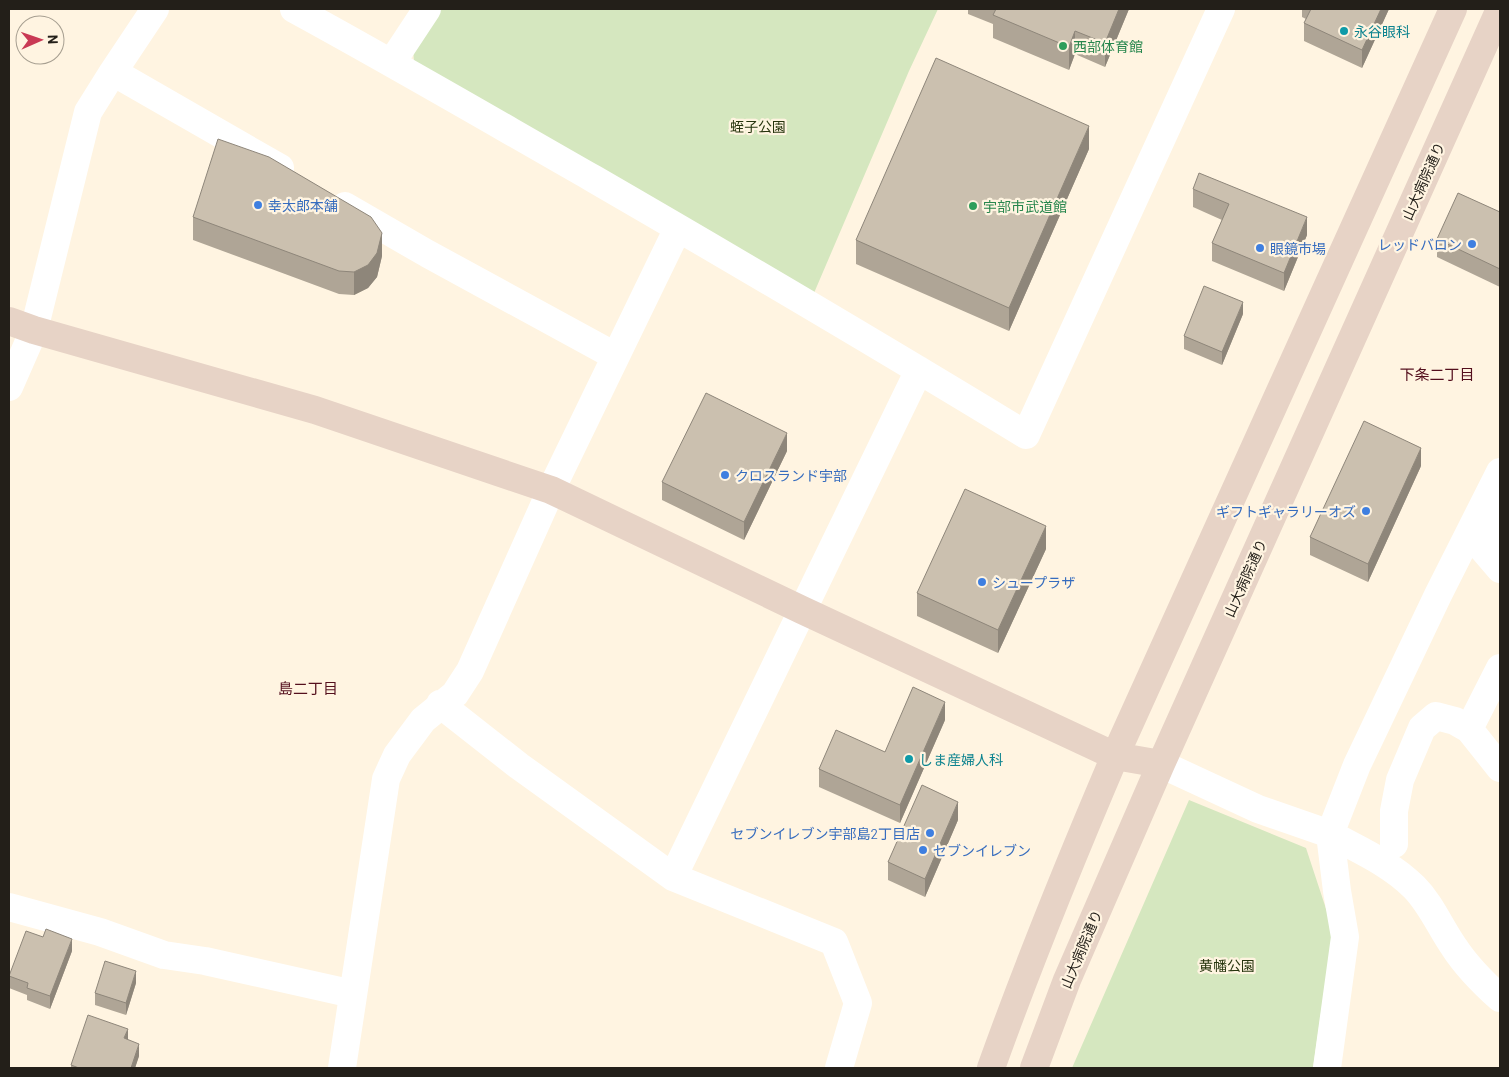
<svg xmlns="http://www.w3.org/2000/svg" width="1509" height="1077" viewBox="0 0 1509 1077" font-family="Barlow,'Noto Sans JP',sans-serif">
	<rect width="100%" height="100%" fill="#fff4e1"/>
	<path fill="#d5e7bf" d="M441 9H938L909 71 814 293 414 62 413 48Z
		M1189 800 1306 848 1333 930 1313 1068H1072Z"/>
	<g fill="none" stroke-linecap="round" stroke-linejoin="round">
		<path stroke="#fff" stroke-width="28" d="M294 9C395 64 494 122 594 179 739 263 883 348 1026 435L1221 9
			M392 62 427 9
			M113 72 280 168
			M345 206 428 254 615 356
			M9 387 34 330 88 112 113 72 155 9
			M1500 472 1438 595 1357 765 1330 834C1359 850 1390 863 1414 887 1431 904 1440 927 1454 947 1467 967 1482 982 1500 998
			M1498 517 1482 548 1500 569
			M440 704 519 766 673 877 834 942 858 1003 839 1068
			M1469 729 1500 668
			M1161 764 1258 809 1330 834 1337 891 1345 937 1327 1068
			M1394 844V811L1400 780 1422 728 1436 716 1455 721 1469 729 1500 768
			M673 877 919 370
			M9 907 100 932 164 955 205 961 353 994
			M342 1068 386 779 397 755 423 720 455 694 470 671 551 490 678 228"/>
		<path stroke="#e7d3c6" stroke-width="28" d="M9 321 34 330 315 410 551 490 802 610 1115 756 1161 764
			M991 1068C1029 962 1071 859 1115 756L1453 9
			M1034 1068 1067 980 1161 764 1500 9"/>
	</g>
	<path fill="#afa596" d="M968 9H1129L1105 67 1075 54 1069 70 993 38V24L968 14Z
		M1302 9H1389L1362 68 1304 41V23L1306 19 1302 17Z
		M1089 149 1009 331 856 264V240Z
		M1193 189 1307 235 1284 291 1212 261V243L1222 220 1193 207Z
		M1500 212V287L1437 257V239Z
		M193 217 382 256 377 277 368 288 354 295 339 294 193 240Z
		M1243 314 1222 365 1184 349V336Z
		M787 451 744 540 662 500V482Z
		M1421 466 1368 582 1310 555V537Z
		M1046 549 998 653 917 616V593Z
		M945 720 900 823 819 787V769L885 752Z
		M958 820 925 897 888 880V862Z
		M72 951 50 1009 27 1000V995L9 988V976Z
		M136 983 126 1015 95 1005V993Z
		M128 1040 139 1056 135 1068H71V1065Z"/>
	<path fill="#8e867a" d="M1119 9H1129L1105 67V43Z
		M1381 9H1389L1362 68V50Z
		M1075 31V54L1069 70V47Z
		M1089 126V149L1009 331V308Z
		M1307 217V235L1284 291V273Z
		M382 233V256L377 277 368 288 354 295V272Z
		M1243 302V314L1222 365V352Z
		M787 433V451L744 540V522Z
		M1421 448V466L1368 582V564Z
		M1046 526V549L998 653V630Z
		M945 702V720L900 823V805Z
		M958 802V820L925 897V879Z
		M72 939V951L50 1009V996Z
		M136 971V983L126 1015V1003Z
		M128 1029V1041L124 1038Z
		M139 1044V1056L135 1068H131Z"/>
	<path fill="#cbc0af" stroke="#8e867a" d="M996 9H1119L1105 43 1075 31 1069 47 993 15Z
		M1311 9H1381L1362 50 1304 23Z
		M936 58 1089 126 1009 308 856 240Z
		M218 139 269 157 371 217 382 233 377 253 368 265 354 272 339 271 193 217Z
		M1199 173 1307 217 1284 273 1212 243 1229 204 1193 189Z
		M1458 193 1500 212V269L1437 239Z
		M1204 286 1243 302 1222 352 1184 336Z
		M706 393 787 433 744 522 662 482Z
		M1364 421 1421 448 1368 564 1310 537Z
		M965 489 1046 526 998 630 917 593Z
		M913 687 945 702 900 805 819 769 836 730 885 752Z
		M922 785 958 802 925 879 888 862Z
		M46 929 72 939 50 996 27 988 28 983 9 976 26 931 43 937Z
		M105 961 136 971 126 1003 95 993Z
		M88 1015 128 1029 124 1038 139 1044 131 1068H79L71 1065Z"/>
	<g fill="#0f9aa8" stroke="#fff4e1" stroke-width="2">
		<circle cx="1344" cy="31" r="5"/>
		<circle cx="909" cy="759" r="5"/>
	</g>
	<g fill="#2e9e5b" stroke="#fff4e1" stroke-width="2">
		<circle cx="1063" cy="46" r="5"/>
		<circle cx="973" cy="206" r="5"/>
	</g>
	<g fill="#3f7fe0" stroke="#fff4e1" stroke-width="2">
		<circle cx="258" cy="205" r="5"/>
		<circle cx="1472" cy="244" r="5"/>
		<circle cx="1260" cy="248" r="5"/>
		<circle cx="725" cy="475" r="5"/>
		<circle cx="1366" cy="511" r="5"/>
		<circle cx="982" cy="582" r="5"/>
		<circle cx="930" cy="833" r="5"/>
		<circle cx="923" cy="850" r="5"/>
	</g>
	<g text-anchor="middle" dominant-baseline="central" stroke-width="4.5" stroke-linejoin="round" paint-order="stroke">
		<g font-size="14" fill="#0d838f" stroke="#fff4e1" text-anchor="start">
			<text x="1354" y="31">永谷眼科</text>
			<text x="919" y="759">しま産婦人科</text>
		</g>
		<g font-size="14" fill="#27864d" stroke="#fff4e1" text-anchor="start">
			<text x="1073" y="46">西部体育館</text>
			<text x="983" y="206">宇部市武道館</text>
		</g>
		<g font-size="14" fill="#27350e" stroke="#fff4e1">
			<text x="758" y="126">蛭子公園</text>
			<text x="1227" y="965">黄幡公園</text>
		</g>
		<g font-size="14" fill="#231f19" stroke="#fff4e1">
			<text transform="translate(1423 181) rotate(-66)">山大病院通り</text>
			<text transform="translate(1245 578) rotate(-66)">山大病院通り</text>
			<text transform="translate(1081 949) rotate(-67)">山大病院通り</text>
		</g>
		<g font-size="14" fill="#366cbe" stroke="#fff4e1" text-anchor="start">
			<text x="268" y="205">幸太郎本舗</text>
			<text x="1462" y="244" text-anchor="end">レッドバロン</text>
			<text x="1270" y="248">眼鏡市場</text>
			<text x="735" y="475">クロスランド宇部</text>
			<text x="1356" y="511" text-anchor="end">ギフトギャラリーオズ</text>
			<text x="992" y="582">シュープラザ</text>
			<text x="920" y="833" text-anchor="end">セブンイレブン宇部島2丁目店</text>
			<text x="933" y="850">セブンイレブン</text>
		</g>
		<g font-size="15" fill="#540f1d" stroke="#fff4e1">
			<text x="1437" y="374">下条二丁目</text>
			<text x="308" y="688">島二丁目</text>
		</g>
	</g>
	<rect width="1509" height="1077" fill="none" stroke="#231f19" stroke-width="20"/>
	<g transform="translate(40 40) rotate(88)"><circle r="24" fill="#fff4e1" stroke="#a79f91"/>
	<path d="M0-4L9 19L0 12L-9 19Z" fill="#c93954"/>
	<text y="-8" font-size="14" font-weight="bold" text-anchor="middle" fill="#231f19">N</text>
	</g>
</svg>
